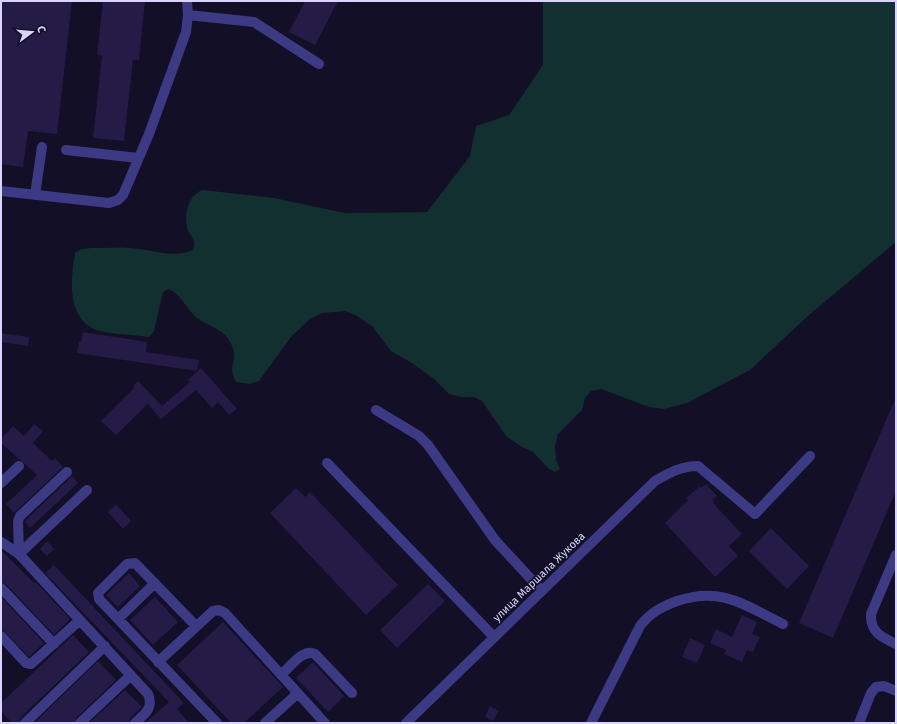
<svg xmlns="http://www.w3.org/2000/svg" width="897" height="724" viewBox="0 0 897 724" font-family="'Fira Sans',sans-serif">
	<rect width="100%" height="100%" fill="#130f26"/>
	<path fill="#12302f" d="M543 1H896V242L809 315 750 370 687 403 664 409 649 407 601 389 591 391 585 398 582 410 558 434 555 446 556 460 560 469 555 472 548 468 533 452 522 447 506 436 482 401 474 397H461L449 394 434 379 412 363 391 351 372 326 357 316 345 311 323 313 311 318 291 337 259 381 250 384 236 382C227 366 237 361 233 349 228 329 210 328 197 318 185 308 183 296 169 289L163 292 154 331 149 337C136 335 104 334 94 329 66 315 71 278 75 253 83 247 91 248 101 248 110 248 120 247 129 248 150 249 173 259 193 250 196 238 192 239 188 230 183 216 188 194 203 190L274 198 345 213 427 212 470 156 476 126 509 115 543 65Z"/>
	<path fill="#241b47" d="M1 1H72L57 134 28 131 23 167 1 164Z
		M103 1H145L139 60H133L124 141 93 138 102 56 97 55Z
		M305 1H338L315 45 289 32Z
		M83 332 147 342 146 352 199 360 197 371 77 353 79 341 81 342Z
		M1 333 29 337 28 346 1 342Z
		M201 368 237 409 229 415 218 402 212 408 196 390 161 419 148 404 116 435 101 421 134 388 133 386 138 381 162 406 190 382 188 380Z
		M896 397V491L833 638 799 623Z
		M34 424 43 431 33 443 52 461 55 458 63 467 14 513 6 504 37 475 1 443V439L13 426 24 436Z
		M72 476 78 483 30 528 25 522 26 520Z
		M706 484 717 496 712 500 714 502 713 503 742 534 729 546 738 556 715 577 665 523 688 500 686 498 700 486 701 488Z
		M296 488 305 497 310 492 398 585 366 615 270 513Z
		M116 504 131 521 123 529 108 512Z
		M771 528 809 566 787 589 749 551Z
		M47 541 54 549 47 556 40 549Z
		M1 550 34 583 36 582 70 619 54 635 6 584 1 582Z
		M54 565 184 703 177 709 189 723H145L169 702 45 573Z
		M129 573 140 586 118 607 106 595Z
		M428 584 445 601 397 648 380 630Z
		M1 597 44 643 29 657 1 628Z
		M155 597 178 622 153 645 130 620Z
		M742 615 757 622 752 634 760 637 753 652 747 650 742 662 724 654 726 650 710 643 716 629 732 637Z
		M223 622 283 687 244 723H231L177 665Z
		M73 635 89 652 20 718 19 723H12L1 711V703Z
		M690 638 705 645 697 663 682 657Z
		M98 661 116 680 76 718 74 723H34Z
		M313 662 344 696 328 712 296 678Z
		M125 690 142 707 130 718 129 723H89Z
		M490 706 499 711 493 721 485 717Z"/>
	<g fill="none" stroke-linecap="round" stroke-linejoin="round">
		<path stroke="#3d3a85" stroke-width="10" d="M188 15 254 22 319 64
			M66 150 138 158
			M1 191 109 203 118 200 123 195 149 134 186 32 188 15 187 1
			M35 195 42 147
			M376 410 419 436 428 445 495 540 542 591
			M327 463 494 637
			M67 472 20 516 18 521 19 554 148 694C154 708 145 714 135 723
			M1 483 19 466
			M1 542 19 554 87 490
			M896 555 871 614C870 632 881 637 896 644
			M1 588 54 644
			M118 619 155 583
			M196 626 135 563 127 564 98 593 99 599 217 723
			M1 636 26 663 31 664 80 620
			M158 662 213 611 219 610 225 613 325 723
			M281 675C290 667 303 648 315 654L352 693
			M25 723 105 646
			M80 723 131 675
			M265 723 298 693
			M406 723 655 481C669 473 681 466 698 466L755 514 810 456
			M591 723 640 626C650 613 661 607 677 601 722 586 744 605 783 624
			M859 723 871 693 876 687 884 686 896 691"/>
	</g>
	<g text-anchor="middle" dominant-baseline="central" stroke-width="3.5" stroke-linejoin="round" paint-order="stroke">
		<g font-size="11" fill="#d9d4ff" stroke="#130f26">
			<text transform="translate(539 577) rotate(-44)">улица Маршала Жукова</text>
		</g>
	</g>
	<rect width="897" height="724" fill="none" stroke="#d9d4ff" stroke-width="4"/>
	<g transform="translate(32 32) rotate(74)" stroke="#130f26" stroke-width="3" paint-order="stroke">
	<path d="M0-3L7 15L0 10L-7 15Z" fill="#d9d4ff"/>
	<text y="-6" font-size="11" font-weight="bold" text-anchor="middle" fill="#d9d4ff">С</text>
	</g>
</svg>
